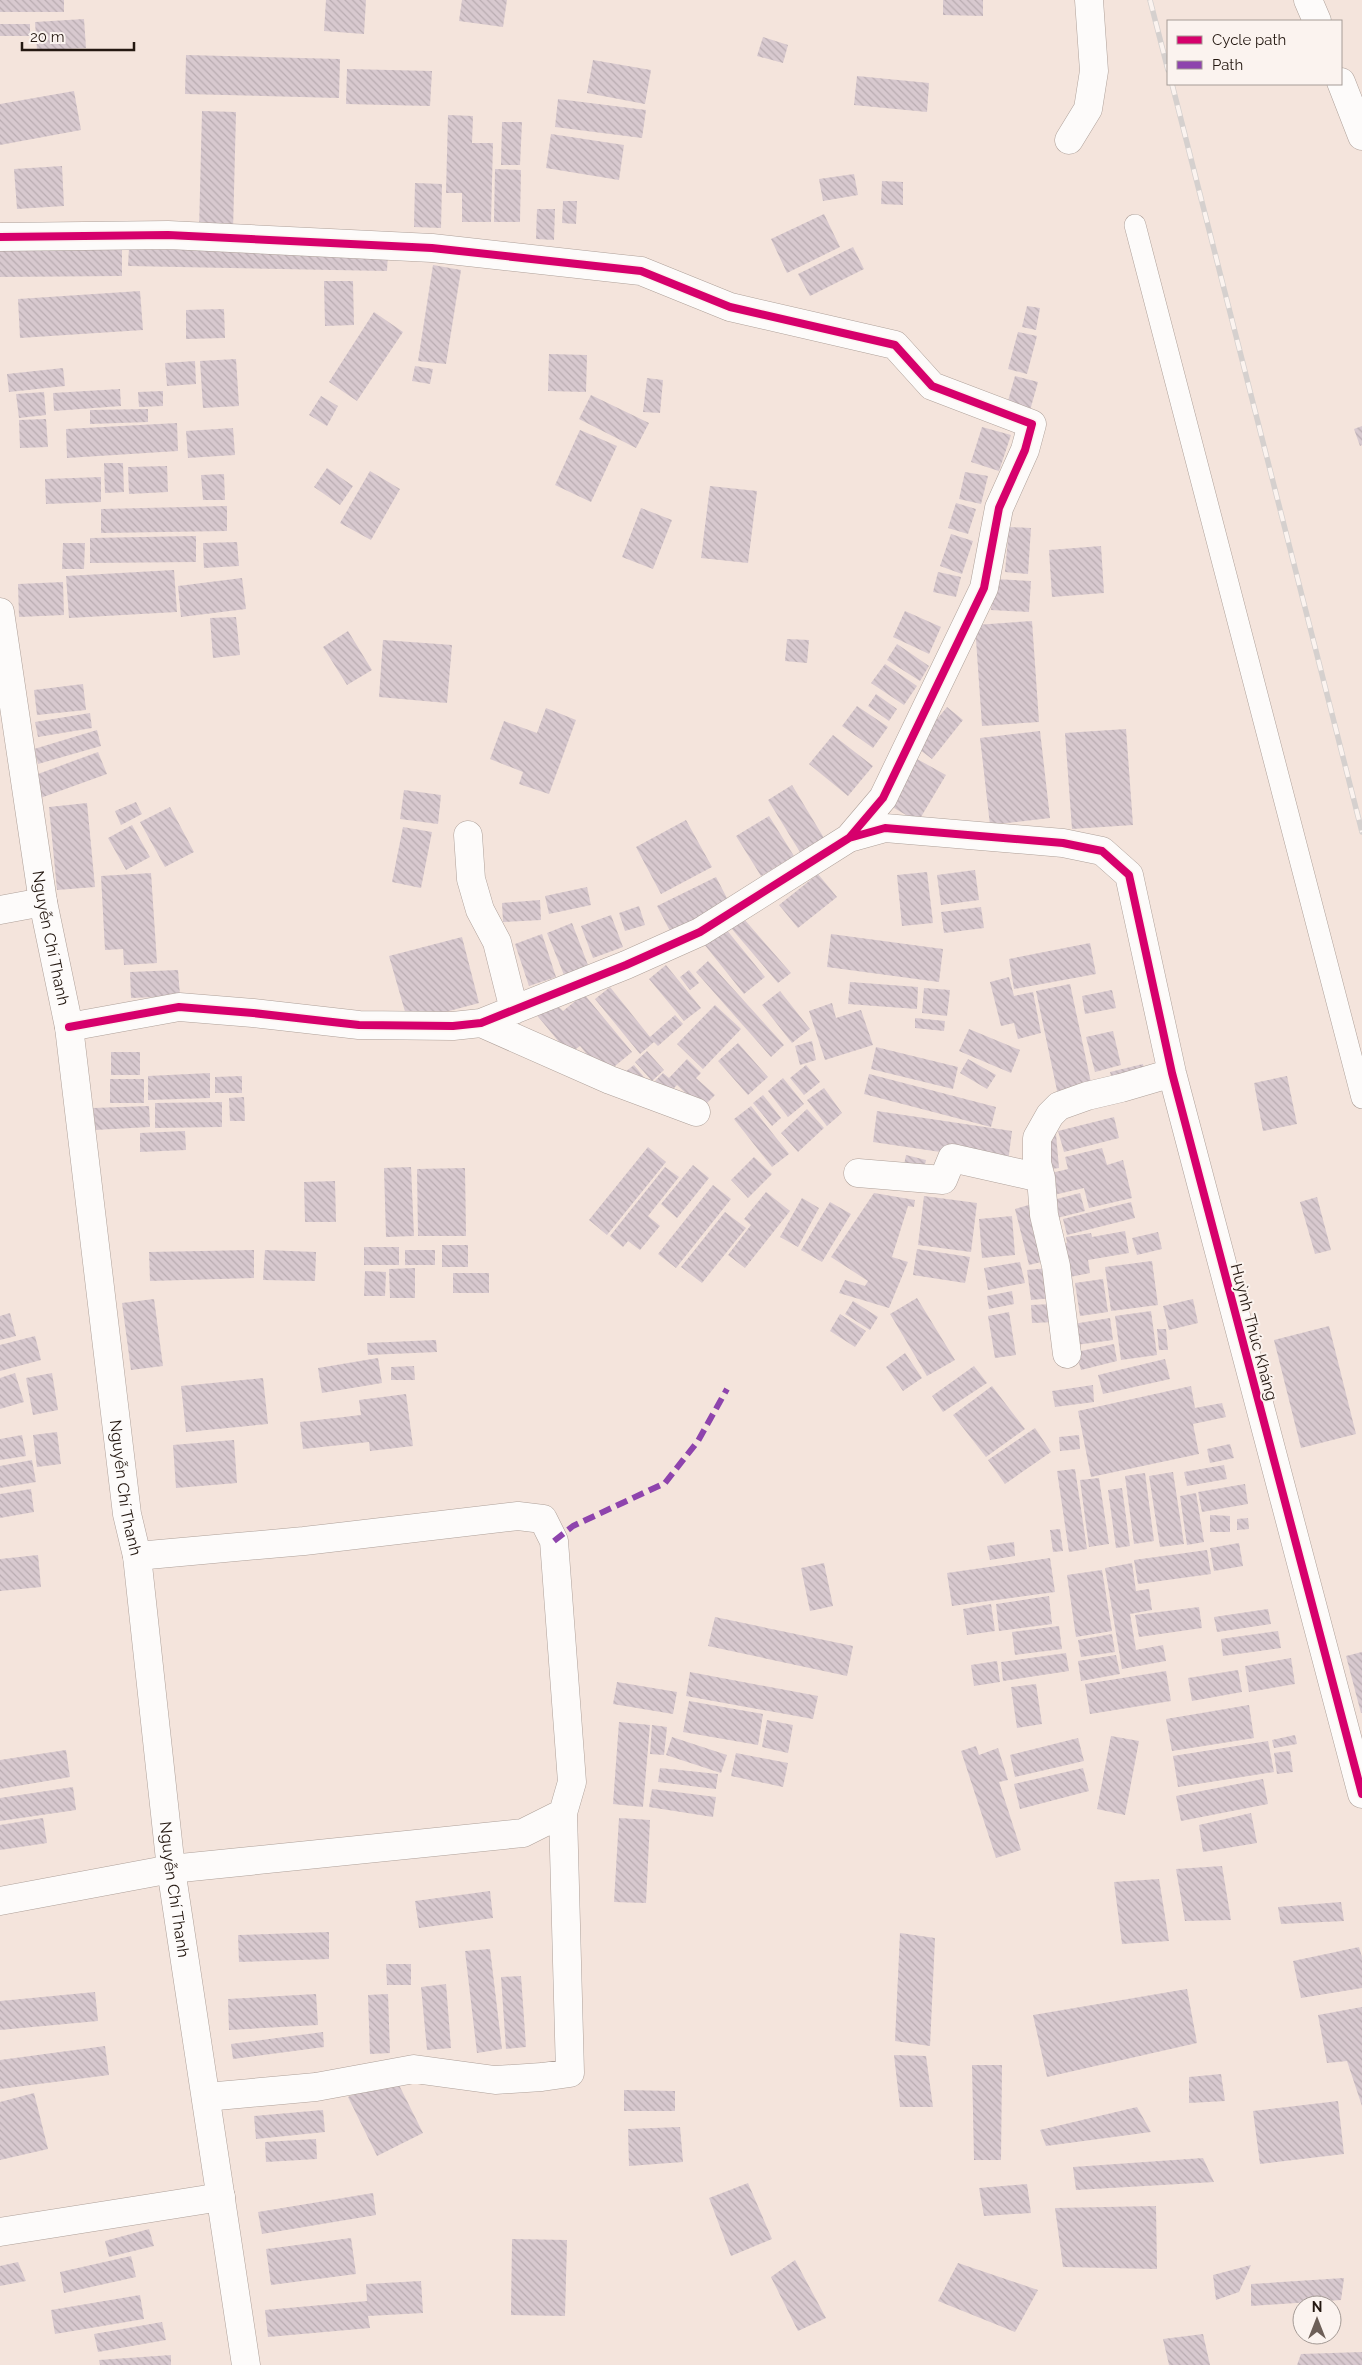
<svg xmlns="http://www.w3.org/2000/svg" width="1362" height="2365" viewBox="0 0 1362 2365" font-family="Raleway,sans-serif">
	<defs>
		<pattern id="building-back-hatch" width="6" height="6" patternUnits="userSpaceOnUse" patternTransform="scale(1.25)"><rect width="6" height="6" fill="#d8c9cf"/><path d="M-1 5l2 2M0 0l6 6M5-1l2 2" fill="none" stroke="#b9acb1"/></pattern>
	</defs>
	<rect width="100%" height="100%" fill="#f4e4dc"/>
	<path fill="url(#building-back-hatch)" d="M0 0H64V12H0Z
		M326 0H366L364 34 324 31Z
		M462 0H507L503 27 459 21Z
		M943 0H983V16L943 15Z
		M84 19 86 48 37 50 35 22Z
		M0 24H30V36H0Z
		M763 37 788 45 783 63 757 56Z
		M186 55 340 59 339 98 185 94Z
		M593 60 651 70 645 104 587 93Z
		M347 69 432 71 430 106 346 104Z
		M857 76 929 83 927 112 854 105Z
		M74 91 81 130 0 145V104Z
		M558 99 646 110 642 138 555 127Z
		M202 111 236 112 233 231 199 230Z
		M448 115 473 116 472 143H493L491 222H462V193H446Z
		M502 122H522L520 165H501Z
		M551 134 624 145 619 180 546 168Z
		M62 166 64 206 17 209 14 169Z
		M495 169 521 170 520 222H494Z
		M854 174 858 195 823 201 819 179Z
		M882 181 903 182V205L881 204Z
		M415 183 442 184 441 228 414 227Z
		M563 201H577L576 224 562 223Z
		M537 209H555L554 240 536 239Z
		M824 214 840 247 787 273 771 239Z
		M122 242V276L0 277V243Z
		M853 247 864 269 810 296 798 274Z
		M129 248 388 253 387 271 128 266Z
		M433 265 461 270 446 364 418 361Z
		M324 281H353L354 325 325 326Z
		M140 291 143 330 20 338 18 299Z
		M1027 306 1040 308 1036 330 1022 327Z
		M224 309 225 338 186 339V310Z
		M374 312 403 332 357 401 329 382Z
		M1018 332 1037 336 1027 374 1008 369Z
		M549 354 587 355 586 392 548 391Z
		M236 359 239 406 203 408 200 361Z
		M195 361 196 384 167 386 165 363Z
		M415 366 433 369 430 384 412 381Z
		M63 368 65 386 9 392 7 374Z
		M1015 376 1038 382 1029 414 1006 408Z
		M647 378 663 380 660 413 643 412Z
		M120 389 121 406 54 411 53 393Z
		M163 391V406L139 407 138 392Z
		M44 392 46 415 19 418 16 394Z
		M591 395 649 423 636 448 579 419Z
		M321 396 338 406 327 426 309 415Z
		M148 409V422L90 424V410Z
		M46 419 48 447 20 448 19 420Z
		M177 423 178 451 67 458 66 429Z
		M1362 426V445L1360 446 1354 429Z
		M982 427 1011 435 999 471 971 462Z
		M233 428 235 455 188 458 186 431Z
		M580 430 617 446 591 502 555 485Z
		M104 463H123L124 492 105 493Z
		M167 466 168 492 129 494 128 467Z
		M327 468 353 486 340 505 314 487Z
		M370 471 400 489 371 540 340 523Z
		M965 472 988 476 981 504 959 499Z
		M224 474 225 500H203L201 475Z
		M101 477V502L46 504 45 479Z
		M710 486 757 491 748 563 701 558Z
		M956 503 976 509 968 534 948 528Z
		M227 506V531L101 533V509Z
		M641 508 672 520 653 569 622 557Z
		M1009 527 1031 528 1028 574 1005 572Z
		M951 534 973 541 962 574 940 566Z
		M196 536V562L90 563V538Z
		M237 542 239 566 204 568 203 543Z
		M63 543H85L84 569H62Z
		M1101 546 1104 593 1052 597 1049 550Z
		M174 570 177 612 69 618 66 576Z
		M938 572 961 577 956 597 933 592Z
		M242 578 246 609 181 617 178 586Z
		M994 579 1031 581 1029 612 991 610Z
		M63 582 64 615 19 617 18 584Z
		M905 611 941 627 929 654 893 637Z
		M236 617 240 655 213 658 210 618Z
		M1032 621 1039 722 982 726 975 625Z
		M348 631 372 670 347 685 323 647Z
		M787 639 809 640 807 663 785 661Z
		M383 640 452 645 447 703 379 697Z
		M897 644 929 666 920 681 887 660Z
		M885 664 917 686 904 705 871 683Z
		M83 684 86 710 37 715 34 690Z
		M876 694 897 709 889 721 868 706Z
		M857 706 888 727 873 748 842 726Z
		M947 707 963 720 932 759 915 746Z
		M546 708 576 720 549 794 519 784 523 772 490 759 504 721 537 733Z
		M90 713 92 728 38 737 35 722Z
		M1126 729 1133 825 1072 829 1065 733Z
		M97 730 101 746 38 764 34 749Z
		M1040 731 1050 818 990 825 980 738Z
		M833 735 873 766 848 796 809 764Z
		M98 752 107 774 35 800 27 778Z
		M917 759 946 775 918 822 889 805Z
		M792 785 827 843 803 857 768 800Z
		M404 790 441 795 438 824 400 819Z
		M136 802 142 814 121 825 115 811Z
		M87 803 95 887 57 890 49 807Z
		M170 807 194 852 165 867 140 822Z
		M769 816 794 856 761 876 736 836Z
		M686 820 712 867 661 894 636 847Z
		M132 825 150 857 126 870 108 838Z
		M403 827 432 832 421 888 392 882Z
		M975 870 979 900 941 905 937 875Z
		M927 872 933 923 902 926 897 875Z
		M151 873 157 963 124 965 123 949 105 950 101 876Z
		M818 874 837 897 798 928 779 905Z
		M716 877 729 902 670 931 657 906Z
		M587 887 591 905 549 914 545 896Z
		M540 900 541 920 503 922 502 903Z
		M639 906 645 925 625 931 619 913Z
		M981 907 984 928 944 933 941 912Z
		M737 911 791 973 778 983 725 921Z
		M611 915 623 947 593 958 581 926Z
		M572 923 588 965 564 975 547 933Z
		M721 923 765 977 744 994 700 939Z
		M542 934 556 977 529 986 515 944Z
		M831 934 943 949 939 982 827 967Z
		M462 937 479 1003 408 1022 389 956Z
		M1090 943 1096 974 1014 989 1009 959Z
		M708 961 784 1045 771 1057 696 972Z
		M666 965 701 1008 684 1021 649 979Z
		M178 970 180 996 131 998 130 972Z
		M689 970 699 983 690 990 680 977Z
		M1009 977 1014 996 1033 992 1041 1033 1018 1039 1014 1023 1001 1026 990 982Z
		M850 982 918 987 917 1009 848 1004Z
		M1070 984 1093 1092 1059 1100 1036 991Z
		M610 987 650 1037 675 1015 683 1024 658 1046 654 1042 640 1054 595 999Z
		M924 988 950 990 947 1016 922 1013Z
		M1112 990 1116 1008 1085 1014 1082 996Z
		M780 991 810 1029 792 1043 762 1005Z
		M584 994 632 1052 604 1075 580 1046 569 1054 535 1013 552 1000 563 1011Z
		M832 1003 836 1018 861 1010 873 1045 825 1060 809 1011Z
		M715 1005 741 1029 703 1069 677 1044Z
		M915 1018 945 1021 944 1031 915 1028Z
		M969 1029 1020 1050 1011 1073 959 1051Z
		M1113 1031 1121 1065 1095 1072 1086 1037Z
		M812 1041 816 1060 800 1065 795 1046Z
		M738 1043 768 1077 748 1095 718 1061Z
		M876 1047 958 1067 953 1089 871 1069Z
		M647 1051 664 1070 652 1081 635 1062Z
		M111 1052H140V1075H111Z
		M687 1059 701 1073 696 1078 715 1095 702 1108 677 1085 664 1098 661 1086 655 1081 663 1073 669 1078Z
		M968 1059 996 1075 987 1089 960 1073Z
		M1143 1064 1146 1077 1113 1083 1110 1072Z
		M634 1065 648 1082 625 1072Z
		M806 1065 820 1082 804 1095 790 1078Z
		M210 1073V1098L148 1100V1076Z
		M869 1074 996 1107 991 1127 864 1094Z
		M242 1076V1093H215V1077Z
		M1287 1076 1297 1124 1263 1131 1254 1083Z
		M783 1078 804 1104 788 1117 768 1091Z
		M110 1079H144V1103H110Z
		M824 1088 842 1113 827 1126 807 1100Z
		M763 1095 781 1118 772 1126 753 1103Z
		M244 1097 245 1121H230L229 1098Z
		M222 1102V1127L155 1128V1103Z
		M149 1106 150 1127 95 1130 93 1108Z
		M751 1106 789 1154 772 1167 734 1119Z
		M807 1109 824 1128 798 1152 781 1133Z
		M877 1111 1012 1131 1008 1162 873 1142Z
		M1114 1117 1119 1138 1064 1152 1058 1131Z
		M185 1131 186 1150 140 1152V1133Z
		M1056 1134 1059 1168 1043 1170 1039 1136Z
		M648 1147 666 1162 607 1235 589 1220Z
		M1102 1148 1107 1165 1123 1160 1132 1198 1089 1208 1084 1188 1049 1196 1043 1175 1068 1169 1065 1157Z
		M906 1155 926 1160 924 1170 904 1165Z
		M754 1157 772 1174 748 1198 731 1180Z
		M693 1165 709 1178 677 1218 661 1204Z
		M411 1167 414 1236 386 1237 384 1168Z
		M665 1167 679 1177 648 1216 660 1226 640 1250 628 1241 623 1247 610 1236Z
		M465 1168 466 1236H418L417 1169Z
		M335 1181 336 1222H305L304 1182Z
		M713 1185 731 1199 676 1268 658 1254Z
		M766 1192 790 1211 745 1268 728 1255 751 1225 744 1219Z
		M874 1193 915 1200 914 1207 908 1206 892 1257 908 1262 889 1308 839 1293 845 1280 865 1286 868 1281 831 1257Z
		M1080 1193 1085 1211 1053 1219 1049 1201Z
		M924 1196 977 1203 971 1252 918 1245Z
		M1317 1197 1331 1250 1315 1254 1300 1202Z
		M802 1198 819 1208 798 1247 780 1237Z
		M830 1202 851 1214 822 1262 801 1250Z
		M1131 1202 1135 1218 1067 1235 1063 1219Z
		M1035 1203 1049 1260 1029 1265 1015 1209Z
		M725 1212 746 1228 702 1283 681 1267Z
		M1012 1216 1015 1255 982 1258 979 1219Z
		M1125 1231 1129 1253 1088 1260 1090 1273 1070 1277 1064 1244 1067 1243 1066 1237 1091 1233 1092 1237Z
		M1158 1232 1162 1249 1137 1255 1132 1238Z
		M442 1245H468V1267H442Z
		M364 1247H399V1265H364Z
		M917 1249 970 1257 965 1283 913 1275Z
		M254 1250V1278L150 1281 149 1252Z
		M265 1250 316 1252 315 1281 263 1280Z
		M405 1250H435V1265H405Z
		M1152 1261 1158 1305 1111 1311 1105 1267Z
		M1020 1262 1025 1283 988 1290 984 1268Z
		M415 1268V1298H390L389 1269Z
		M1049 1268 1053 1298 1031 1300 1027 1270Z
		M365 1271 386 1272 385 1296H364Z
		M453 1273H489V1293H453Z
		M1103 1279 1108 1312 1080 1316 1075 1283Z
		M1012 1291 1014 1304 989 1309 987 1296Z
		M917 1298 955 1360 927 1376 890 1314Z
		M154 1299 163 1366 131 1370 122 1303Z
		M1193 1299 1198 1323 1169 1330 1163 1306Z
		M853 1301 878 1317 870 1330 845 1314Z
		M1053 1304 1054 1322 1032 1323 1031 1305Z
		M1151 1311 1157 1355 1121 1360 1115 1316Z
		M1009 1312 1016 1355 995 1358 988 1316Z
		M10 1313 16 1336 0 1340V1316Z
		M840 1314 866 1331 855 1347 830 1331Z
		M1110 1318 1113 1340 1076 1345 1073 1324Z
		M1329 1326 1356 1434 1301 1448 1274 1340Z
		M1157 1329H1166L1168 1350H1159Z
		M35 1336 41 1360 0 1371V1345Z
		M436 1340 437 1352 368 1355 367 1343Z
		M1114 1344 1117 1361 1081 1370 1076 1352Z
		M905 1353 922 1378 903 1391 886 1367Z
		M378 1358 382 1383 322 1393 318 1368Z
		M1165 1359 1170 1379 1103 1394 1098 1375Z
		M414 1366 415 1380H391V1367Z
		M974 1366 987 1383 943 1412 932 1396Z
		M15 1373 24 1402 0 1409V1378Z
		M52 1373 58 1410 33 1415 26 1378Z
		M263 1378 268 1424 186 1432 181 1386Z
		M1093 1385 1094 1402 1055 1407 1052 1391Z
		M992 1386 1025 1429 986 1457 953 1415Z
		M1191 1386 1195 1408 1222 1403 1226 1417 1193 1424 1199 1454 1091 1477 1078 1411Z
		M406 1394 413 1446 370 1451 369 1442 303 1449 300 1422 361 1415 359 1400Z
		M1035 1428 1051 1452 1005 1484 988 1460Z
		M57 1432 61 1464 37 1467 33 1435Z
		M22 1435 26 1456 0 1460V1439Z
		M1079 1435 1080 1449 1060 1451 1059 1437Z
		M234 1440 237 1483 176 1488 173 1445Z
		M1230 1444 1234 1458 1210 1463 1207 1449Z
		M32 1460 36 1482 0 1488V1466Z
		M1224 1465 1227 1479 1187 1486 1184 1472Z
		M1075 1469 1087 1549 1069 1552 1057 1471Z
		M1173 1472 1184 1544 1160 1547 1149 1476Z
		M1145 1473 1154 1541 1134 1544 1125 1476Z
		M1099 1478 1109 1544 1089 1547 1080 1480Z
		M1245 1484 1248 1504 1202 1512 1198 1492Z
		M1122 1488 1130 1546 1116 1548 1108 1490Z
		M31 1489 34 1512 0 1518V1494Z
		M1196 1493 1204 1542 1187 1545 1180 1496Z
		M1210 1515 1230 1516V1532H1210Z
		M1248 1518 1249 1529 1237 1530V1519Z
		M1060 1529 1063 1551 1053 1552 1050 1530Z
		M1014 1542 1015 1556 990 1560 987 1546Z
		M1239 1543 1243 1566 1214 1571 1210 1548Z
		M1207 1550 1211 1574 1138 1584 1134 1560Z
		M38 1555 41 1587 0 1591V1559Z
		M1050 1558 1055 1592 952 1606 947 1573Z
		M824 1563 833 1606 810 1611 801 1568Z
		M1132 1563 1136 1591 1149 1589 1152 1610 1130 1614 1136 1650 1163 1645 1166 1661 1122 1669 1105 1568Z
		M1102 1570 1112 1631 1076 1637 1067 1575Z
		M1049 1596 1052 1624 999 1631 996 1604Z
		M991 1604 995 1631 967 1635 963 1609Z
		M1199 1607 1202 1628 1139 1637 1135 1615Z
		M1268 1609 1271 1624 1217 1632 1214 1617Z
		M715 1617 853 1646 847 1676 708 1646Z
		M1059 1626 1062 1649 1015 1655 1012 1632Z
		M1278 1631 1281 1648 1223 1656 1221 1639Z
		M1112 1634 1115 1652 1081 1657 1078 1640Z
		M1362 1652V1713H1361L1346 1656Z
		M1066 1653 1069 1671 1003 1681 1001 1662Z
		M1116 1655 1120 1674 1081 1681 1078 1661Z
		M1291 1658 1295 1684 1249 1692 1245 1666Z
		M997 1661 1000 1682 974 1686 971 1665Z
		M1238 1670 1242 1692 1192 1701 1188 1678Z
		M1166 1671 1171 1701 1090 1714 1085 1684Z
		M690 1672 818 1696 813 1719 686 1696Z
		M617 1682 677 1692 673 1714 613 1704Z
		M1036 1684 1042 1724 1017 1728 1011 1687Z
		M689 1701 763 1714 758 1745 683 1732Z
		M1249 1705 1254 1738 1172 1751 1166 1719Z
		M767 1720 793 1725 788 1753 762 1747Z
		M619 1722 650 1725 643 1807 613 1804Z
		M652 1725 667 1727 664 1755 650 1754Z
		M1295 1735 1297 1744 1274 1748 1272 1740Z
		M1111 1736 1139 1741 1125 1815 1097 1809Z
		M672 1737 727 1755 721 1773 666 1755Z
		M1078 1738 1084 1761 1015 1777 1010 1755Z
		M1268 1741 1274 1772 1178 1787 1173 1756Z
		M976 1746 979 1755 998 1748 1008 1780 999 1782 1021 1850 996 1858 961 1751Z
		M66 1750 70 1777 0 1789V1760Z
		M1290 1751 1293 1772 1277 1774 1274 1753Z
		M736 1753 788 1763 783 1787 731 1776Z
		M660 1768 718 1774 716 1789 658 1782Z
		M1083 1768 1089 1791 1020 1809 1014 1784Z
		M1263 1779 1268 1804 1181 1821 1176 1796Z
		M73 1787 76 1810 0 1821V1798Z
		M652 1789 716 1797 713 1817 649 1807Z
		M1251 1813 1257 1843 1203 1852 1199 1825Z
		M43 1818 47 1843 0 1850V1825Z
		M619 1818 650 1820 646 1903 614 1902Z
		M1222 1866 1231 1920 1185 1921 1176 1869Z
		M1159 1879 1169 1941 1122 1944 1114 1882Z
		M490 1891 493 1918 419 1928 415 1901Z
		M1341 1902 1344 1921 1281 1924 1278 1907Z
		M329 1932V1959L239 1962 238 1935Z
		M900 1933 935 1938 930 2046 895 2041Z
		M1359 1947 1362 1957V1988L1301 1998 1293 1961Z
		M490 1949 502 2049 477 2053 465 1951Z
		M386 1964H411V1985H387Z
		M521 1976 526 2047 506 2049 501 1977Z
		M446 1984 451 2048 427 2050 421 1987Z
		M1187 1989 1197 2043 1047 2077 1033 2015Z
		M95 1992 98 2021 0 2030V2001Z
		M316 1994 318 2025 229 2030 228 1999Z
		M388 1994 390 2053 370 2054 368 1995Z
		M1362 2007V2106L1347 2061 1327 2063 1318 2015Z
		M323 2032 324 2047 233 2059 231 2044Z
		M105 2046 109 2075 0 2089V2060Z
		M894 2055 926 2056 933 2107H900Z
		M972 2065H1002L1001 2160H974Z
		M1221 2074 1225 2101 1189 2103V2077Z
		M394 2075 423 2133 377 2156 348 2097Z
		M624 2090 675 2091V2111H624Z
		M34 2093 48 2149 0 2160V2102Z
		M1338 2101 1344 2154 1260 2164 1253 2111Z
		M1137 2107 1151 2132 1046 2146 1040 2130Z
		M323 2110 325 2132 256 2139 254 2116Z
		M680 2127 683 2162 629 2166 628 2129Z
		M316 2139 317 2159 266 2162 265 2142Z
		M1203 2158 1214 2182 1076 2190 1073 2167Z
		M748 2183 772 2239 731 2256 709 2198Z
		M1027 2184 1031 2213 984 2216 979 2188Z
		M373 2193 376 2215 262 2234 258 2212Z
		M1156 2206 1157 2269 1063 2267 1055 2208Z
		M149 2229 154 2246 109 2257 105 2241Z
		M351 2238 356 2274 271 2285 266 2249Z
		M512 2239 567 2240 565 2316 511 2315Z
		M131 2256 136 2277 64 2293 60 2272Z
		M795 2260 826 2318 798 2331 771 2277Z
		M18 2262 26 2281 0 2286V2266Z
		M958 2263 1038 2290 1015 2332 938 2301Z
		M1251 2265 1239 2292 1216 2300 1213 2275Z
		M1344 2278 1341 2300 1251 2306V2284Z
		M421 2281 423 2313 368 2316 370 2328 268 2337 265 2310 367 2301 366 2284Z
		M140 2295 144 2319 55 2334 51 2310Z
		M162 2322 166 2340 98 2352 94 2334Z
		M1203 2334 1210 2365H1169L1163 2339Z
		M1362 2352V2365H1297L1301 2354Z
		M171 2355V2365H100L99 2360Z"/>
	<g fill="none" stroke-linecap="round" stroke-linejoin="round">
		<defs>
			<path id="lane" d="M1135 225 1362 1098"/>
			<path id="street" d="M1308 0 1317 21
				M1341 82 1362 136
				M1069 140 1088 109 1094 71 1089 0
				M0 237 168 235 432 248 641 271 730 307 895 345 932 386 1032 424 1025 450 999 508 984 588 883 798 849 838
				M468 835 471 879 480 910 497 942 514 1010
				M0 910 43 902
				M481 1023 610 1080 696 1112
				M69 1027 179 1007 253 1013 359 1025 453 1026 481 1023 626 965 700 932 849 838 885 828 1063 843 1102 851 1129 875 1172 1073 1362 1794
				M858 1173 943 1180 952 1158 1041 1178
				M1067 1354 1056 1266 1044 1215 1041 1178 1037 1163V1138L1050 1115 1059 1106 1087 1096 1121 1088 1172 1073
				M0 1901 171 1869 523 1833 563 1813 572 1782 554 1541 543 1519 518 1516 304 1541 137 1556
				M206 2097 316 2087 414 2069 495 2080 542 2077 570 2073 563 1813
				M0 2232 221 2197"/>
			<g id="secondary">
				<path id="s1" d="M0 612 43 902 69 1027 127 1514 137 1556 171 1869 246 2365"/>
			</g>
		</defs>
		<use href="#lane" stroke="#aea099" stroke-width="22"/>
		<use href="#street" stroke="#aea099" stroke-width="29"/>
		<use href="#secondary" stroke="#aea099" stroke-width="29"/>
		<use href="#lane" stroke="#fdfbfa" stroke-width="21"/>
		<use href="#street" stroke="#fdfbfa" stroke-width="28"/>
		<use href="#secondary" stroke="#fdfbfa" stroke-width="28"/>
		<defs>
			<path id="rail" d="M1150 0 1168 70
				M1172 84 1362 832"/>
		</defs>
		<use href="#rail" stroke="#d5d0ce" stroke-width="5.5"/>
		<use href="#rail" stroke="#fbf3ef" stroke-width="4" stroke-dasharray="11" stroke-linecap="butt"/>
		<path stroke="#8e44ad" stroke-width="6" stroke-dasharray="12 6" stroke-linecap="butt" d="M554 1541 573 1526 665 1483 698 1441 727 1389"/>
		<defs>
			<path id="cycleway" d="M0 237 168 235 432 248 641 271 730 307 895 345 932 386 1032 424 1025 450 999 508 984 588 883 798 849 838
				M69 1027 179 1007 253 1013 359 1025 453 1026 481 1023 626 965 700 932 849 838 885 828 1063 843 1102 851 1129 875 1172 1073 1362 1794"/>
		</defs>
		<use href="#cycleway" stroke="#fbf3ef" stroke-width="11"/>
		<use href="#cycleway" stroke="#d6006c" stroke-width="8"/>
	</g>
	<g text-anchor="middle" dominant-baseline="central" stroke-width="4" stroke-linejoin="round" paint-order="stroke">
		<g font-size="16" fill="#241811" stroke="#fbf3ef">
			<text stroke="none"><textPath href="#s1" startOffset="330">Nguyễn Chí Thanh</textPath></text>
			<text transform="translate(1254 1332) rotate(75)">Huỳnh Thúc Kháng</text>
			<text stroke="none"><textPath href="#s1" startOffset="885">Nguyễn Chí Thanh</textPath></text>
			<text stroke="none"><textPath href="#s1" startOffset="1290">Nguyễn Chí Thanh</textPath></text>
		</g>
	</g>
	<rect x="1167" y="20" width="175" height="65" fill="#fbf3ef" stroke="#a59b96"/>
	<rect x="1177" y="36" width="25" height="8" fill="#d6006c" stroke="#a59b96"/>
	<text x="1212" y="45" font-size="15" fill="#241811">Cycle path</text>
	<rect x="1177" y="61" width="25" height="8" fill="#8e44ad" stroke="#a59b96"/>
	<text x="1212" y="70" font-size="15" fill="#241811">Path</text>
	<g transform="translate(1317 2320)"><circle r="24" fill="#fbf3ef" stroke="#a59b96"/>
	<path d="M0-4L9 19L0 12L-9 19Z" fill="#6d5f58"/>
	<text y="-8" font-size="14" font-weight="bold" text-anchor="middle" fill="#241811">N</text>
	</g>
	<path d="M22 42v8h112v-8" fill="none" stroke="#241811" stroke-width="2.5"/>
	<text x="30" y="42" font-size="15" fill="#241811" stroke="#fbf3ef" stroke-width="4" paint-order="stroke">20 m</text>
</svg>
